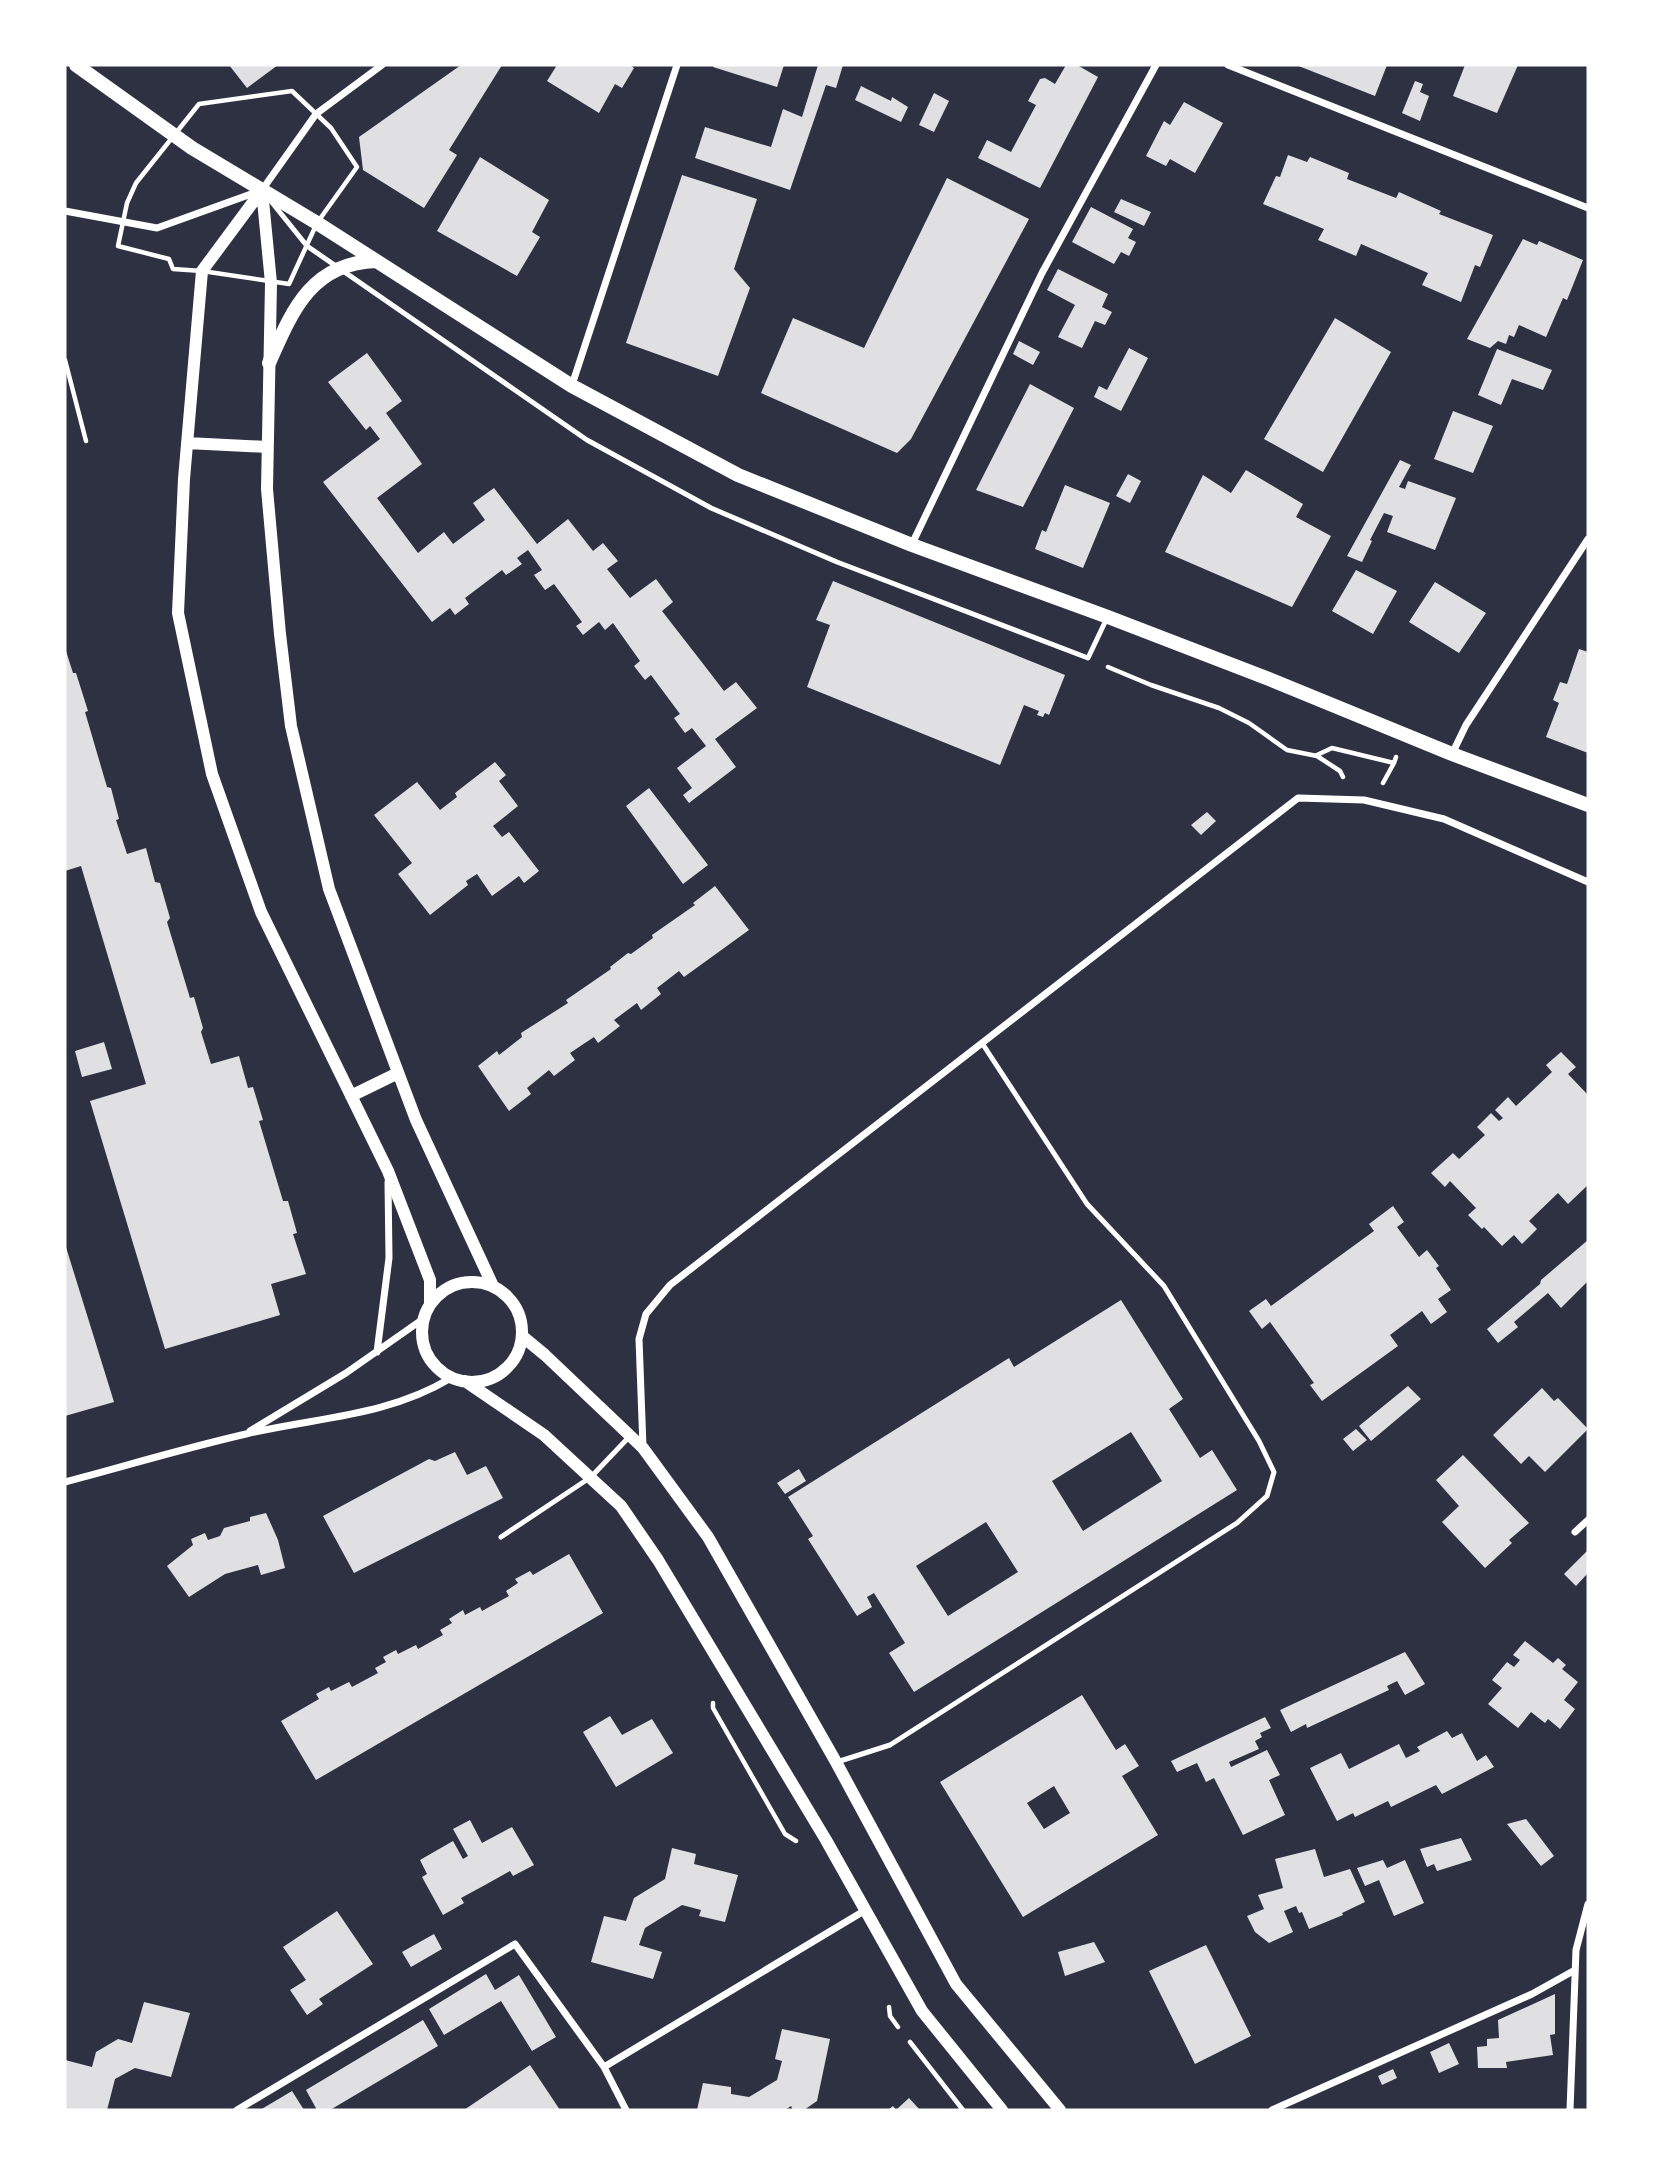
<svg xmlns="http://www.w3.org/2000/svg" width="1653" height="2175" viewBox="0 0 1653 2175" font-family="Bitter,serif">
	<rect width="100%" height="100%" fill="#2d3142"/>
	<path fill="#e0e0e3" fill-rule="evenodd" d="M229 65H278L247 88Z
		M461 65H502L449 150 457 155 424 208 363 170 359 137Z
		M557 65H630L634 68 622 88 615 84 599 113 547 81Z
		M714 65H784L777 87 713 67Z
		M818 65H843L836 88 826 85 790 190 695 158 705 127 771 147 783 109 802 117Z
		M1066 65H1077L1098 77 1040 188 978 158 987 140 1011 152 1036 105 1028 101 1040 79 1045 78 1055 84Z
		M1296 65H1387L1375 96Z
		M1465 65H1518L1497 113 1453 96Z
		M1415 81 1423 84 1420 92 1429 96 1420 121 1402 113Z
		M861 86 891 101 892 97 908 107 901 122 855 100Z
		M934 93 949 101 934 132 919 125Z
		M1184 102 1223 123 1195 173 1170 159 1166 166 1146 156 1164 121 1170 125Z
		M1288 155 1307 162 1310 157 1349 173 1347 179 1396 198 1399 192 1441 211 1439 214 1493 235 1480 267 1475 265 1461 302 1422 285 1428 273 1361 244 1356 256 1318 240 1324 229 1263 204 1276 176 1280 177Z
		M480 157 549 200 532 232 540 237 517 276 437 231Z
		M682 175 757 199 734 269 750 288 718 376 626 343Z
		M947 178 1029 219 911 439 897 453 761 393 793 318 864 348Z
		M1121 199 1151 212 1144 226 1114 212Z
		M1091 207 1133 229 1128 238 1136 242 1129 256 1121 252 1114 264 1072 242Z
		M1523 239 1537 245 1539 241 1583 260 1567 300 1563 298 1546 337 1519 325 1514 337 1509 335 1506 344 1498 341 1490 348 1467 339Z
		M1058 269 1108 294 1102 307 1112 312 1105 325 1095 321 1082 348 1058 337 1075 305 1047 290Z
		M1335 318 1391 352 1323 472 1264 439Z
		M1019 341 1040 352 1033 365 1013 354Z
		M1129 348 1148 358 1121 411 1094 397 1099 386 1107 390Z
		M1497 349 1552 370 1543 390 1512 379 1501 405 1478 395Z
		M367 353 402 401 386 413 422 464 377 498 418 553 444 532 453 544 485 520 473 503 494 488 537 544 568 519 593 551 603 543 618 561 607 569 630 598 656 579 673 602 662 611 704 665 724 691 736 682 757 708 715 739 736 767 689 803 683 795 692 788 677 768 706 746 692 728 685 733 679 725 674 718 680 714 651 675 645 680 634 666 640 661 613 623 605 630 599 622 583 635 576 626 582 622 554 584 545 590 534 575 542 570 528 550 517 558 522 564 506 575 502 570 465 598 469 604 455 615 450 608 432 622 323 482 380 439 370 426 366 430 328 382Z
		M1030 384 1074 408 1023 507 976 490Z
		M1453 411 1493 426 1473 473 1434 459Z
		M1400 460 1411 465 1399 487 1405 489 1408 481 1456 498 1435 550 1387 532 1393 516 1384 513 1370 540 1372 541 1362 562 1347 556Z
		M1246 470 1303 504 1296 517 1331 536 1292 607 1165 552 1203 475 1231 493Z
		M1128 474 1141 481 1130 503 1116 496Z
		M1065 485 1110 503 1083 568 1035 549 1042 530 1046 532Z
		M1356 570 1397 591 1373 634 1332 611Z
		M833 581 1065 675 1049 715 1045 713 1043 717 1037 715 1039 711 1024 705 1000 765 807 687 830 625 816 620Z
		M1435 582 1486 613 1459 653 1409 622Z
		M65 648 73 673H76L88 711 85 712 107 787 111 788 119 819 116 820 127 854 146 848 155 882 160 883 170 918 167 922 190 998 194 997 203 1028 201 1032 211 1064 239 1056 248 1088 253 1087 263 1120 259 1121 283 1201H288L297 1233 293 1234 306 1274 271 1284 280 1315 165 1349 90 1101 146 1084 81 866 65 871Z
		M1579 649 1588 652V753L1546 737 1559 703 1553 700 1560 682 1567 684Z
		M495 762 506 775 499 781 518 806 493 826 502 837 509 832 539 871 524 883 519 876 492 896 477 874 466 881 468 885 430 915 398 874 412 863 374 815 417 782 440 810 457 797 455 793Z
		M649 788 708 865 683 884 626 806Z
		M1207 812 1216 821 1201 835 1191 825Z
		M715 886 749 930 684 977 679 971 657 988 661 994 641 1010 637 1003 614 1020 620 1026 598 1043 594 1037 570 1053 575 1060 554 1076 549 1070 527 1088 531 1094 509 1111 478 1066 497 1051 499 1055 522 1037 521 1033 568 1003 566 1000 611 969 610 967 628 953 631 954 653 938 652 935 695 905 693 903Z
		M104 1042 112 1069 82 1077 75 1051Z
		M1561 1052 1576 1067 1568 1074 1588 1095V1185L1568 1204 1558 1193 1529 1221 1537 1229 1522 1244 1514 1235 1502 1246 1484 1227 1482 1229 1468 1215 1476 1208 1450 1181 1445 1187 1431 1173 1453 1153 1459 1159 1485 1135 1477 1127 1491 1113 1499 1121 1503 1118 1495 1110 1508 1097 1516 1106 1552 1072 1546 1065Z
		M1393 1206 1404 1222 1397 1227 1419 1257 1427 1250 1439 1266 1436 1268 1451 1290 1438 1299 1447 1312 1431 1324 1422 1311 1390 1335 1398 1346 1322 1401 1310 1385 1314 1383 1270 1322 1262 1329 1249 1311 1266 1299 1271 1306 1374 1231 1369 1224Z
		M1588 1240V1281L1561 1308 1548 1293 1514 1322 1518 1327 1498 1343 1487 1329 1540 1284 1541 1280Z
		M65 1244 114 1402 65 1416Z
		M1121 1300 1183 1399 1169 1409 1200 1458 1212 1450 1237 1490 914 1692 889 1653 905 1643 874 1593 867 1597 872 1607 857 1616 808 1539 813 1536 788 1497 1009 1358 1014 1367ZM1131 1432 1162 1481 1083 1531 1052 1481ZM986 1522 1018 1572 948 1616 916 1566Z
		M1408 1386 1421 1399 1371 1441 1359 1426Z
		M1542 1388 1554 1401 1558 1398 1588 1429 1545 1472 1529 1456 1521 1464 1493 1435Z
		M1356 1429 1367 1440 1353 1451 1343 1439Z
		M455 1452 467 1475 486 1466 503 1498 354 1573 323 1516 429 1459 435 1461Z
		M1463 1455 1529 1523 1509 1540 1512 1543 1485 1568 1442 1522 1459 1506 1436 1480Z
		M799 1469 806 1481 785 1494 777 1483Z
		M266 1513 278 1540 285 1568 261 1575 258 1565 225 1574 189 1597 167 1566 193 1545 191 1539 205 1533 208 1540 220 1536 224 1528 250 1521V1517Z
		M1588 1550V1573L1576 1586 1564 1574Z
		M569 1554 603 1613 316 1780 281 1721 319 1699 316 1694 329 1687 331 1691 349 1682 352 1687 378 1673 375 1668 386 1662 383 1657 396 1650 398 1654 416 1645 418 1649 443 1635 440 1630 452 1623 449 1619 463 1610 465 1615 480 1607 482 1611 509 1596 506 1591 518 1583 515 1579 530 1571 533 1575Z
		M1525 1641 1553 1663 1558 1658 1566 1665 1562 1669 1578 1682 1564 1700 1575 1709 1560 1729 1548 1719 1545 1723 1531 1712 1518 1728 1488 1704 1502 1688 1492 1680 1507 1662 1514 1667 1520 1660 1513 1655Z
		M1405 1652 1425 1684 1405 1695 1397 1681 1387 1686 1389 1690 1307 1728 1306 1724 1291 1732 1280 1710Z
		M1082 1695 1116 1750 1125 1744 1139 1766 1122 1776 1158 1835 1023 1917 940 1782ZM1054 1786 1070 1813 1044 1829 1027 1803Z
		M610 1716 622 1735 652 1719 673 1753 616 1787 583 1732Z
		M1265 1717 1271 1728 1260 1733 1262 1737 1255 1741 1259 1749 1229 1762 1231 1767 1267 1750 1280 1775 1269 1780 1285 1815 1243 1835 1214 1778 1206 1782 1197 1763 1177 1772 1171 1761Z
		M1447 1731 1452 1738 1462 1733 1477 1761 1486 1755 1494 1767 1442 1794 1436 1785 1391 1807 1388 1801 1355 1817 1353 1813 1337 1821 1310 1768 1341 1753 1349 1769 1399 1744 1406 1758 1420 1751 1417 1747Z
		M1526 1819 1554 1856 1541 1866 1507 1824Z
		M470 1820 482 1843 512 1827 534 1865 513 1876 510 1871 485 1885 461 1898 464 1903 443 1915 422 1877 427 1874 420 1860 453 1841 463 1859 468 1856 453 1829Z
		M1461 1838 1472 1860 1437 1871 1434 1864 1427 1867 1420 1849Z
		M672 1848 696 1854 694 1864 738 1875 725 1922 699 1916 701 1910 682 1905 645 1928 639 1945 662 1952 653 1979 591 1962 604 1916 626 1921 634 1898 665 1879Z
		M1315 1849 1324 1877 1350 1869 1365 1902 1342 1913 1343 1915 1309 1929 1302 1912 1299 1913 1296 1906 1284 1911 1293 1932 1269 1943 1255 1932 1247 1916 1264 1909 1258 1895 1283 1888 1275 1859Z
		M1383 1860 1387 1868 1405 1860 1424 1903 1394 1916 1379 1880 1365 1886 1357 1868Z
		M337 1911 373 1964 319 1999 323 2004 307 2015 290 1990 306 1980 283 1947Z
		M434 1934 442 1949 411 1967 402 1952Z
		M1094 1942 1105 1962 1065 1976 1058 1952Z
		M1206 1945 1251 2036 1195 2064 1149 1971Z
		M486 1974 495 1990 519 1975 556 2037 532 2051 501 2001 444 2035 429 2009Z
		M1555 1994V2034L1550 2035 1553 2055 1506 2062 1507 2068H1478L1477 2047 1487 2046V2039L1499 2038 1498 2020Z
		M144 2002 190 2013 171 2077 135 2068 115 2079 107 2110H65V2060L92 2067 96 2052 118 2039 132 2043Z
		M423 2020 438 2046 330 2110H317L306 2090Z
		M782 2029 830 2039 817 2101 804 2110H793L791 2106 785 2110H697L703 2083 731 2087V2094L749 2097 777 2080 782 2061 775 2059Z
		M1449 2043 1459 2064 1439 2073 1430 2052Z
		M530 2065 560 2110H464Z
		M1393 2069 1397 2078 1382 2085 1378 2076Z
		M292 2091 304 2110H260Z
		M909 2098 920 2110H888L893 2106 896 2110Z"/>
	<g fill="none" stroke-linecap="round" stroke-linejoin="round">
		<path stroke="#fff" stroke-width="4.5" d="M292 91 331 128 357 167 317 223 289 284 202 271 173 269 169 259 118 246 127 203 136 183 199 104Z
			M65 360 86 441
			M1108 667 1151 685 1219 708 1249 723 1287 750 1317 756 1340 771 1343 777
			M1317 755 1332 748 1394 763 1396 757
			M1383 783 1394 763
			M713 1703V1708L785 1834 796 1841
			M889 2007 890 2016 898 2027
			M910 2042 963 2110"/>
		<path stroke="#fff" stroke-width="5" d="M270 200 307 246 587 440 711 508 837 562 1088 658 1107 618
			M501 1537 591 1477 630 1436
			M837 1762 890 1745 1237 1523 1267 1496 1274 1472 1259 1441 1164 1286 1087 1204 982 1043"/>
		<path stroke="#fff" stroke-width="7" d="M1228 65 1588 208
			M65 211 157 228 262 190 316 114 382 65
			M572 385 677 65
			M912 544 1042 273 1156 65
			M1452 754 1466 725 1588 539
			M377 1352 389 1258 388 1182
			M250 1431 346 1373 423 1319
			M643 1447 639 1339 646 1314 670 1285 1298 798 1364 800 1444 819 1588 882
			M65 1482C125 1466 185 1448 246 1434 317 1417 386 1417 451 1378
			M1575 1532 1588 1520
			M604 2067 864 1911
			M237 2110 515 1944 604 2067 626 2110
			M1272 2110 1532 1994 1575 1970
			M1570 2110 1576 1950 1588 1904"/>
		<path stroke="#fff" stroke-width="12" d="M262 190 202 271 184 479 178 613 212 774 261 912 388 1171 430 1280V1304
			M262 190 271 283 267 489 280 634 291 726 329 889 416 1120 493 1286
			M187 443 267 447
			M351 1096 398 1073
			M422 1332a50 50 0 1 1 100 0a50 50 0 1 1-100 0Z
			M522 1336 545 1355 643 1448 708 1537 836 1762 956 1984 1060 2110
			M465 1381 544 1435 621 1506 658 1560 826 1840 922 2011 1002 2110"/>
		<path stroke="#fff" stroke-width="14" d="M76 65 192 148 317 223 572 386 738 475 912 545 1108 617 1269 679 1452 754 1588 805
			M269 363C292 311 311 263 376 261"/>
	</g>
	<rect width="1653" height="2175" fill="none" stroke="#ffffff" stroke-width="133"/>
</svg>
